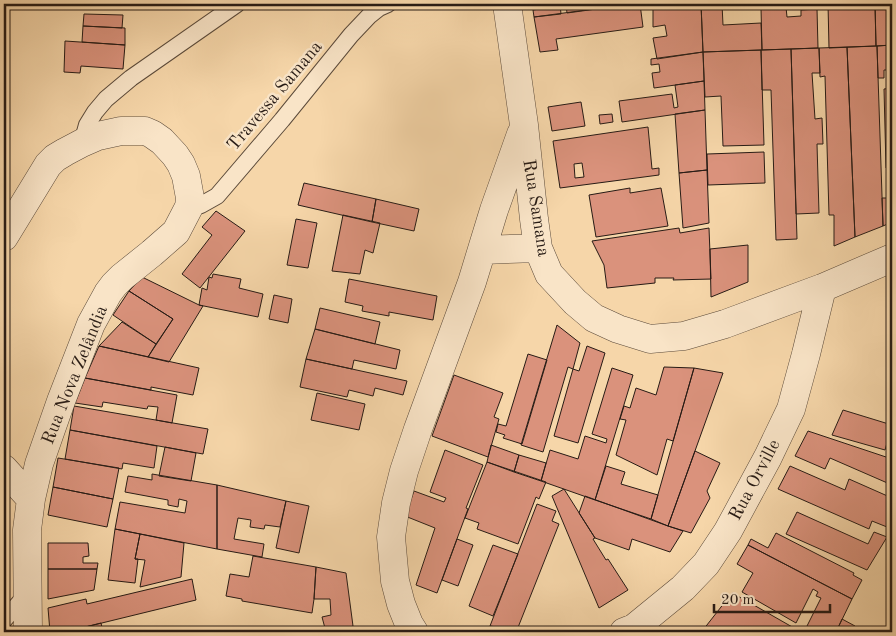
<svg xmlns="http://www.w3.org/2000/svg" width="896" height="636" viewBox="0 0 896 636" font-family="'Old Standard TT',serif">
	<rect width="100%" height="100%" fill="#f6d6a9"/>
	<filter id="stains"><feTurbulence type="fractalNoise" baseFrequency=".004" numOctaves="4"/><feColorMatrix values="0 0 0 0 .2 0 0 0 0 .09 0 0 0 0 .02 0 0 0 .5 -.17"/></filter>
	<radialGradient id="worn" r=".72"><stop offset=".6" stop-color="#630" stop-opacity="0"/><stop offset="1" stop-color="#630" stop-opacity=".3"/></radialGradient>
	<path fill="#da927c" stroke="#271b15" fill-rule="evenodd" d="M539 4H560L561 14 534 17 533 10 540 9Z
		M566 4H589V10L567 13Z
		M589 4H631L589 10Z
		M631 4H640L643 27 556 39 558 50 540 52 534 17Z
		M653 4H701L703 52 657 59 653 38 667 36 665 25 653 27Z
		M701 4H722L723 25 761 23 762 50 703 52Z
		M828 4H875L876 46 829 48Z
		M875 4H892V45L876 46Z
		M786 7 787 17 801 16V10L817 9 818 48 762 50 761 8Z
		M84 14 123 15 122 28 83 26Z
		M83 26 125 28V45L82 42Z
		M65 41 125 45 123 69 81 66 80 73 64 72Z
		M892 45V70H884V78H878L877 46Z
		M876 46H877L883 226 855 237 847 47Z
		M847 47 855 237 834 246V215H829L825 76 820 77 819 48Z
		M819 48 820 73H812L815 119 822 118 823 144H817L819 213 796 214 791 49Z
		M791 49 797 239 776 240 771 90H762L761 50Z
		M761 50 764 145 723 146 721 96 705 97 703 52Z
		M703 52 704 81 654 88 652 73 660 72 659 64 651 65V59Z
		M704 81 705 110 622 122 619 101 672 94 674 108 678 107 675 85Z
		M892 88V168H886L884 89Z
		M581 102 585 126 552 131 548 107Z
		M705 110 707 170 679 173 675 114Z
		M612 114 613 122 600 124 599 115Z
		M648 127 652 169 659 168V175L560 188 553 141ZM582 163 584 177 575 178 574 164Z
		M764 152 765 183 708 185 707 154Z
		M707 170 709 223 683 228 679 173Z
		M889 173H892V222L883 226 882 198H889Z
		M304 183 376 199 372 222 298 205Z
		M630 188V193L661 188 668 226 596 237 589 195Z
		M376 199 419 209 414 231 372 222Z
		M216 211 245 231 200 288 182 274 212 235 202 227Z
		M343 215 380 223 373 253 365 250 360 274 332 271Z
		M296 219 317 223 308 268 287 265Z
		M679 228 680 233 709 228 711 279 673 280 674 278H655V283L607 288 604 265 592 241Z
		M748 245V282L711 297 710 249Z
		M213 274 241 279 239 288 263 294 258 317 199 305 202 288 207 290 209 277 212 278Z
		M142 277 199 305 203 306 169 362 148 357 173 319 129 291Z
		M349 279 437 296 433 320 389 312V316L362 311 363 306 345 302Z
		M129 291 173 319 156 344 113 315Z
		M274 295 292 299 288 323 269 319Z
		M320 308 380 322 375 344 315 329Z
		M122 322 156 344 148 357 99 346Z
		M557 325 580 343 573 369 568 367 543 452 521 445Z
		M315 329 400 350 396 369 354 360 352 369 306 359Z
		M99 346 199 368 193 395 151 387V390L85 378Z
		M587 346 605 353 578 443 554 436 573 369 579 371Z
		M528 354 547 360 522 444 503 438 505 435 496 432 498 424 506 426Z
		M306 359 407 381 403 395 375 388 373 396 349 390 347 397 300 387Z
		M664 367 694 368 673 441 667 439 657 475 616 455 626 420 620 419 624 406 630 408 636 388 656 395Z
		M612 368 633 375 595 500 541 481 550 450 578 459 585 436 606 443 607 439 592 434Z
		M694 368 723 373 668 526 651 519Z
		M454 375 503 393 494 417 499 419 488 457 432 436Z
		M85 378 177 395 172 423 156 420 158 407 148 406 147 409 103 402 102 407 75 403Z
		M317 393 365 404 359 430 311 420Z
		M74 406 208 429 203 454 70 430Z
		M843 410 892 425 885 450 832 435Z
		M70 430 157 446 154 468 123 463 122 469 65 459Z
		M808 431 892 459V485L830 458 825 469 795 456Z
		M491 445 519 455 514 472 487 462Z
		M165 447 196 453 191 481 159 476Z
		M445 450 483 465 466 508 468 509 437 593 416 585 435 528 405 516 414 491 444 502 446 498 430 492Z
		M695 451 720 463 707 491 710 498 691 533 668 526Z
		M519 455 546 463 541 481 514 472Z
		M58 458 119 468 113 499 53 487Z
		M487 462 546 482 539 499 536 497 518 544 477 529 479 523 465 518Z
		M606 466 625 472 621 484 658 495 651 519 595 500Z
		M790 466 845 490 849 479 892 498V529L872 521 869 529 778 489Z
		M152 474 217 485V549L115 529 120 502 185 513 187 501 179 499 178 507 168 505V500L125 492 128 476 152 480Z
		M217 485 286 501 280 527 265 525 264 529 250 527 251 520 238 518 234 539 264 544 262 557 217 549Z
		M53 487 113 499 107 527 48 515Z
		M564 489 595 538 593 539 606 560 608 559 628 590 599 608 552 496Z
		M585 496 668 526 683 531 670 552 632 539 629 550 595 538 579 513Z
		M286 501 309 506 299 553 276 548Z
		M537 504 556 511 552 521 559 524 517 630 490 626Z
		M797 512 868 544 874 532 887 537 867 570 786 534Z
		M115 529 140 534 135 559H138L135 583 108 580Z
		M776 533 854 573 853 575 862 580 852 599 748 545 751 539 768 548Z
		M140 534 184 543 181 577 140 587 145 560 135 559Z
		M457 539 473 545 458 586 442 580Z
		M48 543H88L89 556 83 557V563H98L97 569H48Z
		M493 545 518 554 493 616 469 606Z
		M748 545 852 599 836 632H804L821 598 816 596 818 592 813 589 796 623 742 592 753 573 737 564Z
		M253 556 316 567 314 599 312 613 242 601V599L226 596 230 574 249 577Z
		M316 567 346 573 353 626 340 632H326L322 617 331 615 330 599H314Z
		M48 569H97L94 590 48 599Z
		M192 579 196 600 65 632H50L48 608 86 599 87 604Z
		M732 593 752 604 801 632H705L703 630Z
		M842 619 855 626 853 631 856 632H836Z
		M101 623 103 632H65Z"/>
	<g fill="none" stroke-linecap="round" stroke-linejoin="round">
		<defs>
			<path id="service" d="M82 143 87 125 95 112 106 99 131 78 237 4
				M189 207 201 205 217 196 282 120 351 35 369 16 379 8 388 4
				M4 620 28 593"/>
			<path id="minor" d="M507 4 524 125 534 219 538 248 549 274 575 302 594 318 618 329 650 339 684 336 725 324 822 288 892 258
				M4 237 48 165 55 158 65 152 82 143 98 136 121 131H145L152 134 162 141 175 155 181 164 186 176 190 198 189 207 176 232 152 253 122 277 114 285 108 293 91 324 61 401 39 464 31 499 27 530 28 632
				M482 250 538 248
				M4 469 31 499
				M414 632 409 624 401 604 395 581 391 537 396 503 404 471 418 429 472 282 494 210 521 134
				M624 632 634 628 683 588 706 564 728 531 768 457 791 409 806 354 822 288"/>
		</defs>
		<use href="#service" stroke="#5b4a3a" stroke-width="18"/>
		<use href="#minor" stroke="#5b4a3a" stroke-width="29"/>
		<use href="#service" stroke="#f9e4c7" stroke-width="16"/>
		<use href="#minor" stroke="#f9e4c7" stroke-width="28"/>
	</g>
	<g text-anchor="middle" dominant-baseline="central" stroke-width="5" stroke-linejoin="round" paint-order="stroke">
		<g font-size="18" fill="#271b15" stroke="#f9e4c7">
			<text transform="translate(275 96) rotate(-50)">Travessa Samana</text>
			<text transform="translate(536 208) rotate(81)">Rua Samana</text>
			<text transform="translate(75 375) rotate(-68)">Rua Nova Zelândia</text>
			<text transform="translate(755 480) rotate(-62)">Rua Orville</text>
		</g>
	</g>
	<rect width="896" height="636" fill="none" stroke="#f6d6a9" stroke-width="20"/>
	<rect x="5" y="5" width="886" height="626" fill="none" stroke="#271b15" stroke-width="2.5"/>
	<rect x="10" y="10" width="876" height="616" fill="none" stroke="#271b15"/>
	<path d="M714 604v8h116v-8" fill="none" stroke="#271b15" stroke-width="2.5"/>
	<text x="721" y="604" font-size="15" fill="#271b15" stroke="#f9e4c7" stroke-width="4" paint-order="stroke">20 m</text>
	<rect width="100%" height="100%" filter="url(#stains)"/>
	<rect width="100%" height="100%" fill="url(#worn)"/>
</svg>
